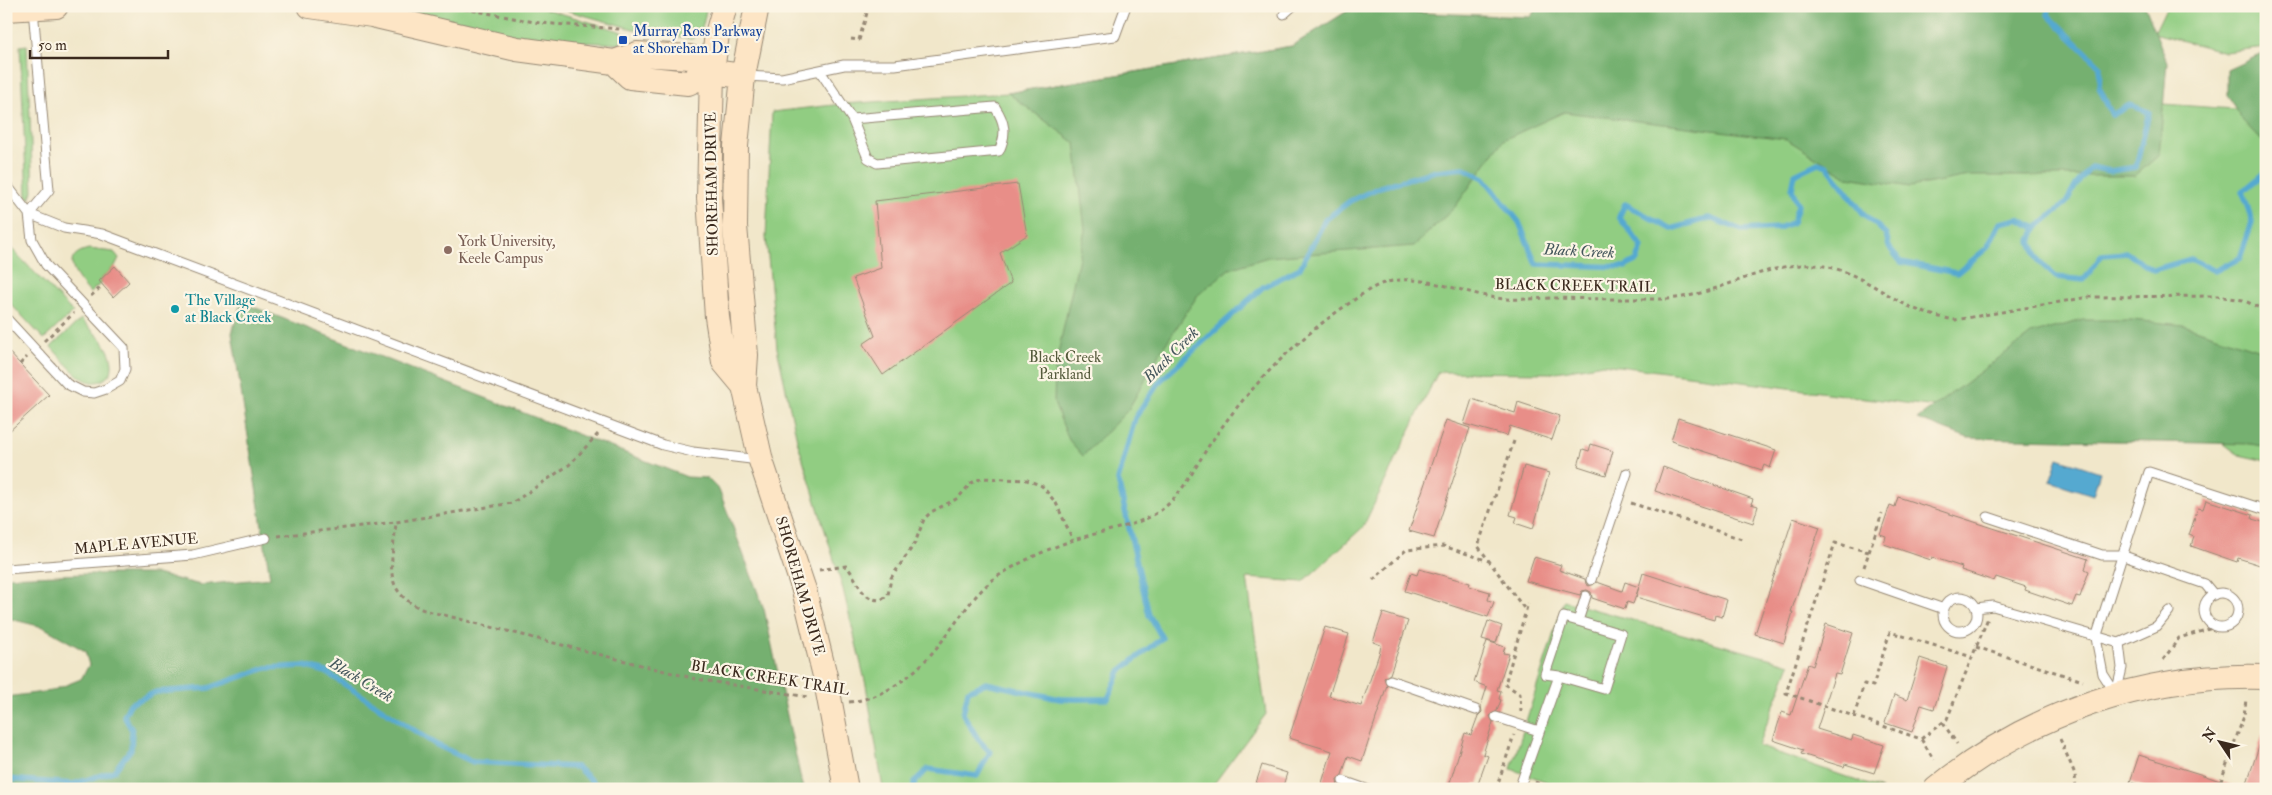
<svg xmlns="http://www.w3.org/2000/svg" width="2272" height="795" viewBox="0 0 2272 795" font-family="'IM FELL Double Pica',serif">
	<rect width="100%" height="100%" fill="#fcf5e5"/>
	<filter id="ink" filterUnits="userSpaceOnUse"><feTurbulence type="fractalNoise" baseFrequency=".02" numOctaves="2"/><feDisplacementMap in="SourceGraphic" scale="10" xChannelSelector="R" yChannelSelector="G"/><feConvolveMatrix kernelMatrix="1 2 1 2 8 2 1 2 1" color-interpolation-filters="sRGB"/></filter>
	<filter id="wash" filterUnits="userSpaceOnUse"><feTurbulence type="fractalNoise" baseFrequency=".0096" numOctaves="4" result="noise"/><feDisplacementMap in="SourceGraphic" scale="20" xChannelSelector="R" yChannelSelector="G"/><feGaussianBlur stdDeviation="1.12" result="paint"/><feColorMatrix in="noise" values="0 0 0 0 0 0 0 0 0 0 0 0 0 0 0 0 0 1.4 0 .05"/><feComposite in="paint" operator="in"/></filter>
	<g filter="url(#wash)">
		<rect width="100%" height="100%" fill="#f1e7ca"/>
		<path fill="#91cd82" stroke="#667c50" d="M373 6H536L623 32 620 44 524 39Z
			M551 6H707C704 17 704 36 691 39L633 29Z
			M2167 6H2266V47L2225 52 2154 33Z
			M1349 10 2135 102 2234 109 2266 108V461L2239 455 2158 395 1951 409 1603 364 1551 373 1438 372 1363 527 1303 582 1247 578 1266 714 1210 789H883L866 685 843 589 797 440 777 348 766 237 772 112 842 104 1008 93 1292 46Z
			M27 45 33 191 30 199 27 197 20 46Z
			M6 243 73 312 44 339 6 299Z
			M89 249 114 252 119 258 115 266 99 281 101 283 90 293C78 279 57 256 89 249Z
			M81 319C96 335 117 350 111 373 89 399 67 363 51 347Z
			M1564 601 1790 664 1758 746 1881 789H1567L1511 769Z"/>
		<path fill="#74b070" stroke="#586d47" d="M1539 6H2145L2167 62 2159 155 2135 176H1968L1910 187 1848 177 1786 139 1564 112 1503 140 1455 207 1414 246 1268 257 1229 269 1198 295 1163 348 1128 410 1083 456 1069 440 1054 403 1055 367 1085 230 1075 143 1008 93 1292 46 1349 10 1530 17Z
			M2266 52V145L2243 121 2227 95V70Z
			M241 302 687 477 707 478 719 490 764 609 803 789H6V697L51 691 81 679 89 665 85 651 43 627 6 618V577L84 574H156L201 585 270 578 232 333Z
			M2083 320H2132L2183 325 2266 352V447L2251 444 1968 438 1917 419 2031 334Z"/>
		<path fill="#54a9d0" stroke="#486a77" d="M2058 458 2100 472 2093 495 2050 481Z"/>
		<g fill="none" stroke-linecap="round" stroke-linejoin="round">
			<path stroke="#54a9d0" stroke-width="5.5" d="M2036 228 2031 241 2039 262 2056 277 2084 280 2102 255 2127 253 2153 270 2191 259 2215 271 2240 258 2252 222 2243 191 2266 172
				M2036 228 2066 203 2076 185 2091 167 2110 171 2136 167 2149 112 2130 105 2112 115 2099 87 2100 66 2048 15 2049 6
				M6 779 73 784 114 771 131 749 132 730 124 716 130 704 156 692 209 688 266 668 304 666 326 672 435 744 473 762 577 767 600 789
				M913 789 915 781 928 769 977 776 990 752 978 739 963 714 968 691 986 683 1060 699H1108L1120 671 1162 638 1149 615 1118 480 1135 418 1160 381 1263 287 1300 268 1325 220 1350 201 1380 187 1435 171 1464 168 1484 178 1519 222 1536 264 1625 267 1637 260 1642 247 1619 217 1625 204 1671 229 1709 218 1742 230 1779 228 1793 222 1798 205 1792 189 1795 174 1818 163 1827 166 1863 213 1886 234 1889 247 1901 262 1957 273 1987 248 2000 223 2018 219 2036 228"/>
		</g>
		<g id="blocks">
			<path fill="#e88e88" d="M1018 184 1027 235 1000 253 1011 283 883 375 863 344 875 336 853 278 881 268 875 201Z
				M115 266 129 282 113 297 99 281Z
				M6 349 49 395 6 434Z
				M1472 399 1515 413 1518 402 1560 416 1552 440 1510 426 1507 436 1464 424Z
				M1678 418 1776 450 1770 468 1764 465 1762 470 1671 441Z
				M1446 420 1470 428 1434 538 1409 531Z
				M1591 444 1613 451 1606 475 1578 466 1583 449 1589 451Z
				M1524 466 1549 473 1533 529 1515 523 1517 517 1510 515Z
				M1663 467 1753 499 1751 504 1758 506 1753 523 1655 491Z
				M1898 497 2088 559 2085 569 2089 571 2080 597 2076 596 2072 606 2025 590 2026 587 1996 577 1994 581 1961 570 1962 567 1932 557 1931 560 1884 544 1886 536 1880 534 1890 505 1895 507Z
				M2206 500 2253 515 2252 519 2266 523V567L2238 558 2237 562 2191 546 2194 537 2189 535 2198 508 2203 509Z
				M1793 518 1820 527 1791 612H1793L1784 643 1755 634Z
				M1534 557 1561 565 1559 570 1585 579 1586 584 1589 586 1597 582 1622 591 1625 582 1639 587 1633 604 1627 602 1625 609 1592 598 1591 592 1587 590 1582 591 1580 595 1526 581Z
				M1419 569 1470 583 1469 586 1490 592 1488 600 1494 602 1488 617 1405 591 1411 573 1417 575Z
				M1643 573 1727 600 1722 617 1715 615 1714 620 1636 597Z
				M1383 613 1408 621 1390 674 1384 678 1387 685 1362 761 1348 756 1342 775 1337 779 1338 789H1320L1332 751 1289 738 1325 627 1349 634 1329 696 1361 706 1380 651 1381 645 1373 642Z
				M1488 621 1502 626 1496 643 1482 639Z
				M1826 624 1853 633 1840 675 1835 674 1817 729 1852 740 1853 735 1884 745 1874 773 1845 764 1844 767 1801 754 1803 750 1773 740 1782 712 1791 715 1808 664 1813 666Z
				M1487 641 1505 647 1503 653 1509 654 1497 690 1501 691 1499 699 1501 700 1497 711 1490 716 1493 722 1483 754 1488 756 1478 784 1475 783 1473 789H1448L1465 733 1471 735 1478 716 1482 712 1481 706 1487 687 1474 682Z
				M1920 658 1947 667 1934 709 1921 705 1912 732 1885 723 1894 695 1907 700Z
				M2263 734H2266V789H2245Z
				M2139 755 2203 775 2231 785V789H2150L2130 782Z
				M1262 765 1287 773 1282 789H1254Z"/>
		</g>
	</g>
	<g filter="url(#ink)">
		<use href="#blocks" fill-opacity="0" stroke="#968874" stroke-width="1"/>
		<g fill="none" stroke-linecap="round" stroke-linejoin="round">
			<defs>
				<path id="lane" d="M1284 14 1293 6
					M820 71 852 119 868 158 877 163 999 151C1007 134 1005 122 995 107L852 119
					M745 76 782 78 844 65H895L1115 36 1126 6
					M6 184 29 214 32 240 46 265 124 348 125 369 120 381 106 389 94 393 83 392 67 384 6 318
					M29 214 64 228 102 234 663 445 693 452 759 460
					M29 214 49 190 33 9
					M1988 517 2102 555H2121L2205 584 2214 595
					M6 569 193 555 266 538
					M1591 580 1627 473
					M1860 580 1944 609
					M2204 610a17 17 0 1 1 34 0a17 17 0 1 1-34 0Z
					M1943 614a17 17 0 1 1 34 0a17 17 0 1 1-34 0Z
					M1976 608 1993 606 2119 643 2157 626 2169 611
					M1559 676 1604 689 1621 634 1578 621
					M1390 680 1476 710
					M2116 694 2103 674 2096 638 2149 472 2266 510
					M2116 694 2122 668 2119 643
					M1496 717 1539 731
					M1343 781 1366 789
					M1519 789 1559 676 1545 674 1564 617 1578 621 1586 596"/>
				<path id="secondary" d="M310 6 372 15 517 49 614 62 637 54 690 57 712 72 743 76
					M725 6 717 34 712 72 709 198 717 317 724 362 744 386
					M757 6 743 76 736 146 735 226 746 355 744 386 761 461 804 590
					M6 9 56 6
					M614 62 630 77 688 83 712 72
					M1936 789C2030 713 2146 673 2266 677"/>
			</defs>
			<use href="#lane" stroke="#968874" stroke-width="11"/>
			<use href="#secondary" stroke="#968874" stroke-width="26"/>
			<path stroke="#968874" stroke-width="3" stroke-dasharray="4 4" stroke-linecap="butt" d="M449 6 540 23 620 29
				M851 39 859 40 869 6
				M91 296 103 285
				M44 341 74 313
				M20 364 27 357
				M598 434 569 465 512 503 396 522C393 563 379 590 424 610L696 679 808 697
				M1514 441 1478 546 1526 611
				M1631 503 1745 540
				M278 536 396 522
				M1869 552 1882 513
				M1864 567 1869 552 1835 543 1786 693 1921 739 1934 760
				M819 570 846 566C859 579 859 600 881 600L888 595 891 578 915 543 924 519 931 512 958 498 971 483 982 478 1027 480 1042 486 1056 503 1073 540
				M1373 580 1406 550 1443 546 1489 561
				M1976 647 2083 681
				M2163 660 2179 638 2216 627
				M849 702C894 697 926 664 951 629 965 610 978 590 998 576 1020 562 1049 548 1074 540 1103 530 1141 527 1165 507 1185 490 1196 465 1210 444 1247 389 1296 339 1351 302 1361 295 1372 287 1384 283 1421 271 1467 296 1505 299 1522 300 1540 298 1557 298 1592 299 1626 299 1661 299 1717 299 1767 257 1824 266 1854 271 1880 291 1906 305 1922 313 1938 317 1955 320L2089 297 2218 296 2243 300 2266 311
				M1521 712 1520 694 1505 684 1528 603
				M1854 716 1864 684 1873 686 1890 632 1972 657
				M1943 723 1957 744
				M1921 739 1947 719 1988 618
				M2060 739 2075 774 2076 789
				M1535 782 1555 789
				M1496 789 1514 735
				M2218 789 2244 716 2246 699"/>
			<use href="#lane" stroke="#fff" stroke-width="9"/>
			<use href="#secondary" stroke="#fde5c5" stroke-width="24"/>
			<defs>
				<path id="secondary-bridge" d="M804 590 825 676 846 789"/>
			</defs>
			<use href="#secondary-bridge" stroke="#968874" stroke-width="26" stroke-linecap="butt"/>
			<use href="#secondary-bridge" stroke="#fde5c5" stroke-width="24"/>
		</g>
	</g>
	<rect fill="#1a4fb4" stroke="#fcf5e5" stroke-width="2" x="618" y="35" width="10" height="10" rx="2.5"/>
	<circle fill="#8d6e63" stroke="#fcf5e5" stroke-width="2" cx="448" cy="250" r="5"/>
	<circle fill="#0f9aa8" stroke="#fcf5e5" stroke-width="2" cx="175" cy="309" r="5"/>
	<g text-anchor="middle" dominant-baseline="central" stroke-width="4.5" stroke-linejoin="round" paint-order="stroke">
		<g font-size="15" fill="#164399" stroke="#fcf5e5" text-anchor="start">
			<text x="633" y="31">Murray Ross Parkway<tspan x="633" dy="17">at Shoreham Dr</tspan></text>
		</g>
		<g font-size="15" fill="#3b2a1e" stroke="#fcf5e5">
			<text transform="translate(712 184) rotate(-91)">SHOREHAM DRIVE</text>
			<text transform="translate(1575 286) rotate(1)">BLACK CREEK TRAIL</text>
			<text transform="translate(136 544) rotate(-5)">MAPLE AVENUE</text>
			<text transform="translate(800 586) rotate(74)">SHOREHAM DRIVE</text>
			<text transform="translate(770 678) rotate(9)">BLACK CREEK TRAIL</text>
		</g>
		<g font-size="15" fill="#785e54" stroke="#fcf5e5" text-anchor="start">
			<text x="458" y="241">York University,<tspan x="458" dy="17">Keele Campus</tspan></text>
		</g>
		<g font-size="15" fill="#0d838f" stroke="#fcf5e5" text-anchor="start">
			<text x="185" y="300">The Village<tspan x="185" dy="17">at Black Creek</tspan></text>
		</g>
		<g font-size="15" fill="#555b3c" stroke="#fcf5e5">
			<text x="1065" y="357">Black Creek<tspan x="1065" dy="17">Parkland</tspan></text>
		</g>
		<g font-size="16" font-style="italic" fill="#44565c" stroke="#fcf5e5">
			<text transform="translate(1579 251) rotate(3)">Black Creek</text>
			<text transform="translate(1171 355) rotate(-45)">Black Creek</text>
			<text transform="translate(361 680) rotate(31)">Black Creek</text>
		</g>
	</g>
	<rect width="2272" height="795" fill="none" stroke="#fcf5e5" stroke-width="25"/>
	<g transform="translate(2220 742) rotate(305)" stroke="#fcf5e5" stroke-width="4" paint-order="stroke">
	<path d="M0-4L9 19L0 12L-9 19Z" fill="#3b2a1e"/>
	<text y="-8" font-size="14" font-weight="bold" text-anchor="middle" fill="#3b2a1e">N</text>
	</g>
	<path d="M30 50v8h138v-8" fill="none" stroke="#3b2a1e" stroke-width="2.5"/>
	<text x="38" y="50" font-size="15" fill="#3b2a1e" stroke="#fcf5e5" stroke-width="4" paint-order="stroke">50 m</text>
</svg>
